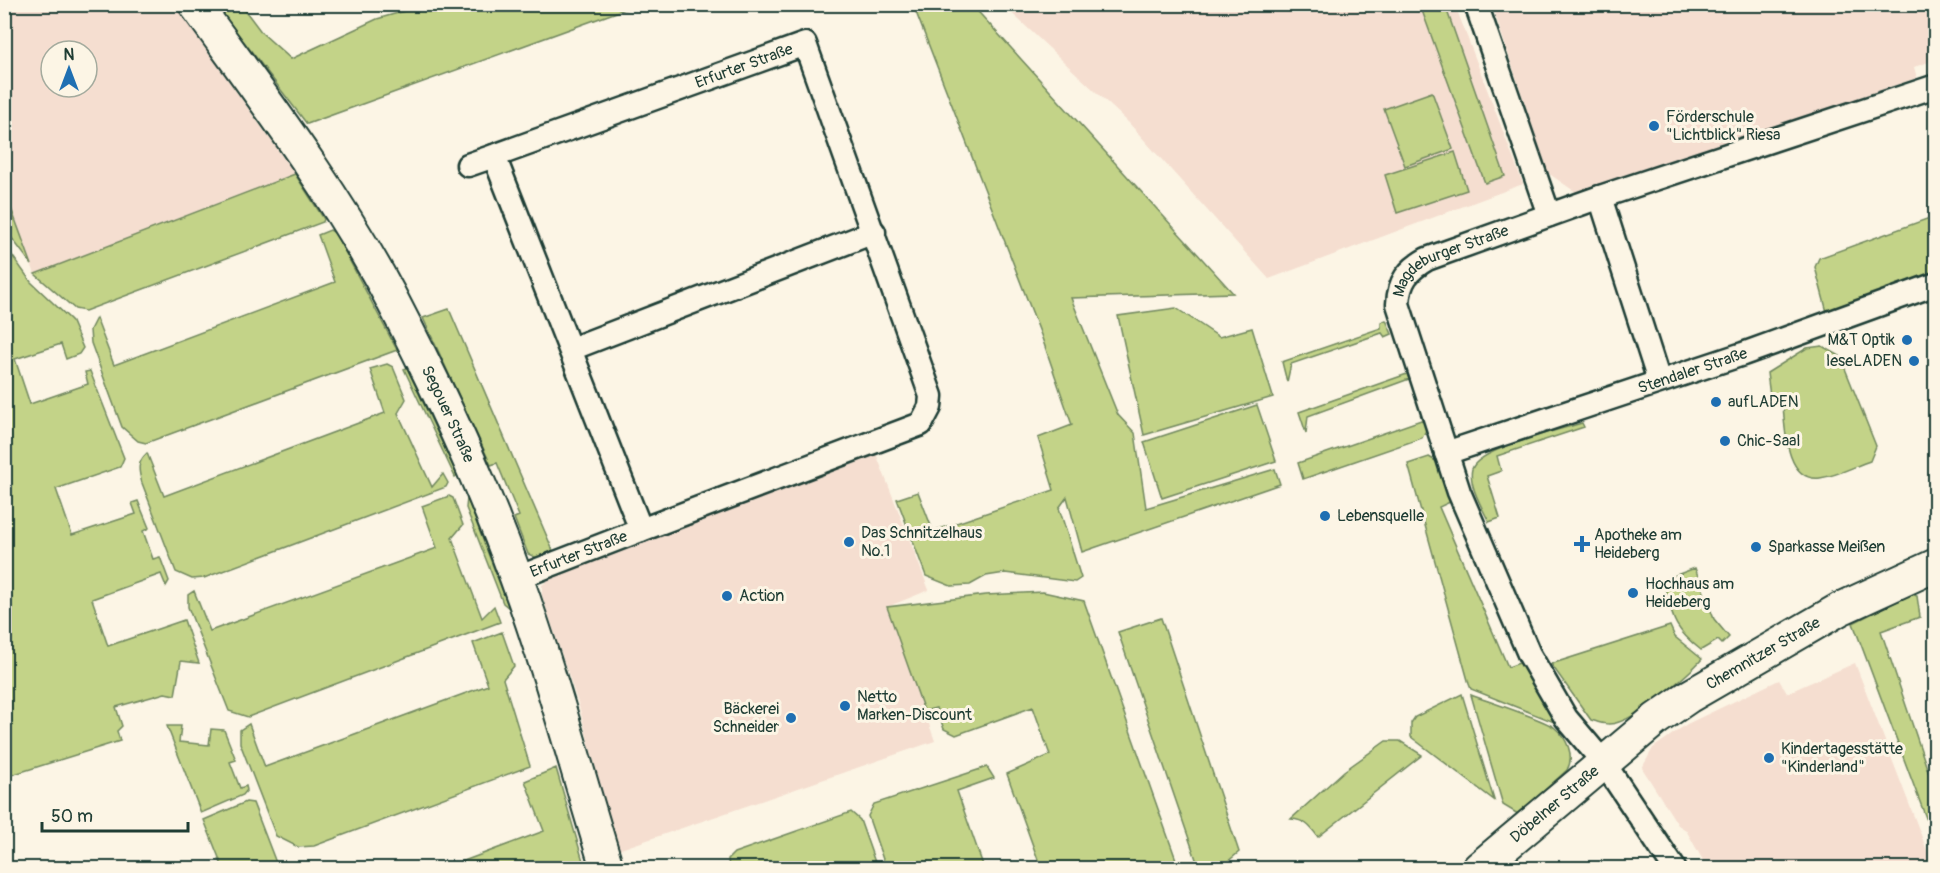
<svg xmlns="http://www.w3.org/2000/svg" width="1940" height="873" viewBox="0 0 1940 873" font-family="Pangolin,sans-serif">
	<rect width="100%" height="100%" fill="#fcf5e5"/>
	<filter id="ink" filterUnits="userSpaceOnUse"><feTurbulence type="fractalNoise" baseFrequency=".0167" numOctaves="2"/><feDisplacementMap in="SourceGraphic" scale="12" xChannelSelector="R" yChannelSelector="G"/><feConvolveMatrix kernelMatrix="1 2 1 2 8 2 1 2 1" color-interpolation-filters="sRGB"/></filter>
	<g filter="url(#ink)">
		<path fill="#f5ded0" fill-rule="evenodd" d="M5 5H175L295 174 35 274 5 192ZM51 51H87V87H51Z
			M1003 5H1455L1523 184 1269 279 1128 122Z
			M1492 5H1923L1935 35V60L1914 67 1917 78 1577 193 1548 173Z
			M875 451 929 590 887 607 935 741 618 850 578 703 542 596V585L553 576Z
			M1855 663 1928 853V867L1704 868 1705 864 1686 830 1678 825 1642 768 1653 748 1687 724 1779 680 1787 693Z"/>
		<path fill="#c3d388" stroke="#71885e" stroke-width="1.5" d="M920 4 972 5 1233 293 1071 298 1118 415 1135 433 1146 508 1275 469 1280 484 1082 552 1067 497 1059 508 1081 578 1075 582 1005 573 986 576 970 585 951 586 926 576 897 499 918 492 933 531 1054 490 1038 438 1072 425 1041 335 914 7Z
			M216 5H241L262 33 291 59 377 19 426 5H636L307 124Z
			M1420 5H1445L1505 176 1485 183Z
			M1432 92 1453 149 1405 166 1384 109Z
			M1455 152 1467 190 1397 213 1385 175Z
			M295 174 324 219 323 222 85 311 75 309 35 274Z
			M4 192H5L32 265 5 229Z
			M1935 216V275L1827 312 1815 267 1819 258Z
			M330 230 335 233 397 350 146 443 138 441 122 427 91 343 90 330 96 318 114 365 335 282 318 235Z
			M4 244 31 282 71 320 83 348 79 354 66 359 61 344 15 359 30 404 88 384 85 372 90 371 124 458 120 467 56 489 72 535 136 514 132 503 138 501 149 528 143 531 153 559 160 557 169 581 166 586 161 574 92 599 108 646 184 620 199 663 181 661 175 695 165 693 116 707 122 726 117 731 120 741 5 777Z
			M1176 308 1219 337 1252 328 1273 397 1144 435 1118 316Z
			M449 309 554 553 537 558 528 554 514 518 519 516 497 463 491 465 423 318Z
			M1386 320 1392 334 1385 337 1382 333 1291 364 1287 382 1282 362 1381 328V322Z
			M1822 346 1840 356 1876 446 1870 461C1855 466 1837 476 1820 478 1785 482 1785 427 1783 405L1770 396 1767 373 1807 348Z
			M387 364 393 367 406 399 398 413 432 487 443 474 448 483 446 487 204 578 192 579 176 572 142 483C138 470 137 462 147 453L164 496 385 413 370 369Z
			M407 368 457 475 455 477 404 369Z
			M1407 374 1409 379 1308 416 1306 433 1299 412Z
			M1257 405 1276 461 1162 498 1144 442Z
			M1424 419 1426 430 1422 438 1303 479 1298 463Z
			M1582 423 1584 427 1497 456 1501 471 1487 476 1500 518 1489 522C1483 509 1468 485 1472 469 1479 448 1560 430 1582 423Z
			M1429 457 1439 463 1452 501 1439 507 1508 667 1522 662 1538 694 1557 720 1554 722 1471 689 1469 684 1408 464Z
			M449 496 453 498 463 525 452 538 482 618 494 606 500 622 248 717 229 711 188 607V595L194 591 210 631 437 548 422 506Z
			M467 498 509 608 503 603 466 508Z
			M1695 568 1714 619 1729 637 1722 644 1718 640 1701 650C1670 626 1673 616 1663 580Z
			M1043 592 1084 601 1179 868H1041L1007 774 1050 755 1033 707 956 735 944 729 936 708 924 711 887 607 986 595Z
			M1911 594 1917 596 1920 617 1881 631 1935 792V842L1853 623Z
			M1161 618 1239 852 1220 868H1199L1118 632Z
			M1670 626 1675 637 1702 659C1688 675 1639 716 1619 722 1609 726 1600 723 1591 720L1551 664Z
			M502 632 514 666 503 679 530 766 314 846 298 847 276 836 240 743V730L249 724 265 767 488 685 473 643Z
			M1462 694 1494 800 1411 737V723L1415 717Z
			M1471 695C1487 701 1546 720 1555 728 1567 738 1575 756 1567 770L1518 814 1503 805Z
			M167 726H181L179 742 209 745 211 729 224 730 236 760 230 762 240 788 246 786 247 790 243 795 201 813Z
			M1386 741H1400L1422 755 1318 837C1310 826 1305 820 1291 819L1344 771Z
			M987 767 994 778 957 791 984 868H886L868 816 874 804Z
			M556 768 585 868H445L544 831 525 781Z
			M246 802 253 803 278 868H223L204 820Z
			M851 812 860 820 877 868H729L728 859 734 853Z"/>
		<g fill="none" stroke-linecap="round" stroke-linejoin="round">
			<defs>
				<g id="street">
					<path d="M1476 4 1549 215"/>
					<path d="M805 44 931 396 930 407 921 424 641 530 494 156Z"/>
					<path d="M468 165 494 156"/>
					<path d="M1600 197 1659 381"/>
					<path d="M571 349 874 232"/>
					<path id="s1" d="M1446 453 1743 354 1936 284"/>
					<path id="s2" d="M517 578 641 530"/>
					<path id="s3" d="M1674 868 1604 763 1566 718 1529 654 1459 492 1398 304C1399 281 1408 270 1427 259L1600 197 1936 86"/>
				</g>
				<g id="secondary">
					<path id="s4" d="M195 4C263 98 335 192 389 294 437 386 481 480 516 577 551 673 577 771 607 868"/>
					<path id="s5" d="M1479 868 1656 719 1688 697 1840 609 1936 565"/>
				</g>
			</defs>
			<use href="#street" stroke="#1f3d34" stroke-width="27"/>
			<use href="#secondary" stroke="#1f3d34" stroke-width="36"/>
			<use href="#street" stroke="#fcf5e5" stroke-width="22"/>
			<use href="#secondary" stroke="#fcf5e5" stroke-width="32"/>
		</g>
	</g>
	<g fill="#1f6fb2" stroke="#fcf5e5" stroke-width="2">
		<circle cx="1654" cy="126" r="6"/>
		<circle cx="1907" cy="340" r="6"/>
		<circle cx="1914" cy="361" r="6"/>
		<circle cx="1716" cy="402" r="6"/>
		<circle cx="1725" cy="441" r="6"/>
		<circle cx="1325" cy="516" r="6"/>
		<circle cx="849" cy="542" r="6"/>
		<path d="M1579 535h6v6h6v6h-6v6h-6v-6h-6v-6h6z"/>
		<circle cx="1756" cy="547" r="6"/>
		<circle cx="1633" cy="593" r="6"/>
		<circle cx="727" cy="596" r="6"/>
		<circle cx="845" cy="706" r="6"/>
		<circle cx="791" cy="718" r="6"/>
		<circle cx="1769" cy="758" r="6"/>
	</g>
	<g text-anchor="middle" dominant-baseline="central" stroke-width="6" stroke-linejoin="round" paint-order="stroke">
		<g font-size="16" fill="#1f3d34" stroke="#fcf5e5">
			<text transform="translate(744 66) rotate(-20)">Erfurter Straße</text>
			<text stroke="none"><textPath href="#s3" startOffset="708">Magdeburger Straße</textPath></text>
			<text stroke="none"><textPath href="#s1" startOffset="260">Stendaler Straße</textPath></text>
			<text stroke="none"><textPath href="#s4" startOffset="483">Segouer Straße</textPath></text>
			<text stroke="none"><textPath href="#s2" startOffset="66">Erfurter Straße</textPath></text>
			<text stroke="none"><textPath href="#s5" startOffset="357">Chemnitzer Straße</textPath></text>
			<text stroke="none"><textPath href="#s5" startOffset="99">Döbelner Straße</textPath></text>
		</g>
		<g font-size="16" fill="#1f3d34" stroke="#fcf5e5" text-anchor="start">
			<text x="1666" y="117">Förderschule<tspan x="1666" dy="18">"Lichtblick" Riesa</tspan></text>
			<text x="1895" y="340" text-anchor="end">M&amp;T Optik</text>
			<text x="1902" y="361" text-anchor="end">leseLADEN</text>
			<text x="1728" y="402">aufLADEN</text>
			<text x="1737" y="441">Chic-Saal</text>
			<text x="1337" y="516">Lebensquelle</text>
			<text x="861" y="533">Das Schnitzelhaus<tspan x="861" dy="18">No.1</tspan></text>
			<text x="1594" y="535">Apotheke am<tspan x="1594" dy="18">Heideberg</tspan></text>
			<text x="1768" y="547">Sparkasse Meißen</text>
			<text x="1645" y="584">Hochhaus am<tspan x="1645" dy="18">Heideberg</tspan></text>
			<text x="739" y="596">Action</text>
			<text x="857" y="697">Netto<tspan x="857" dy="18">Marken-Discount</tspan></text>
			<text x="779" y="709" text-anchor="end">Bäckerei<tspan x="779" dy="18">Schneider</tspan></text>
			<text x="1781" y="749">Kindertagesstätte<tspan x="1781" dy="18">"Kinderland"</tspan></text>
		</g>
	</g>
	<rect width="1940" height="873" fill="none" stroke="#fcf5e5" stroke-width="24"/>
	<rect x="12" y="12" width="1916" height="849" fill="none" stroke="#1f3d34" stroke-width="2" filter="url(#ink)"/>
	<g transform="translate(69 69)"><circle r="28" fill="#fcf5e5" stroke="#a4ab9e" stroke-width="1.5"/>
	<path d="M0-4.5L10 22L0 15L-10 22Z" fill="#1f6fb2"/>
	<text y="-9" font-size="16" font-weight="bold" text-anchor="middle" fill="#1f3d34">N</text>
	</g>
	<path d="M42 822v9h146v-9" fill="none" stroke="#1f3d34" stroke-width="3"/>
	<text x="51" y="822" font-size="18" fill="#1f3d34" stroke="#fcf5e5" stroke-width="4.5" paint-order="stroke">50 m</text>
</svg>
